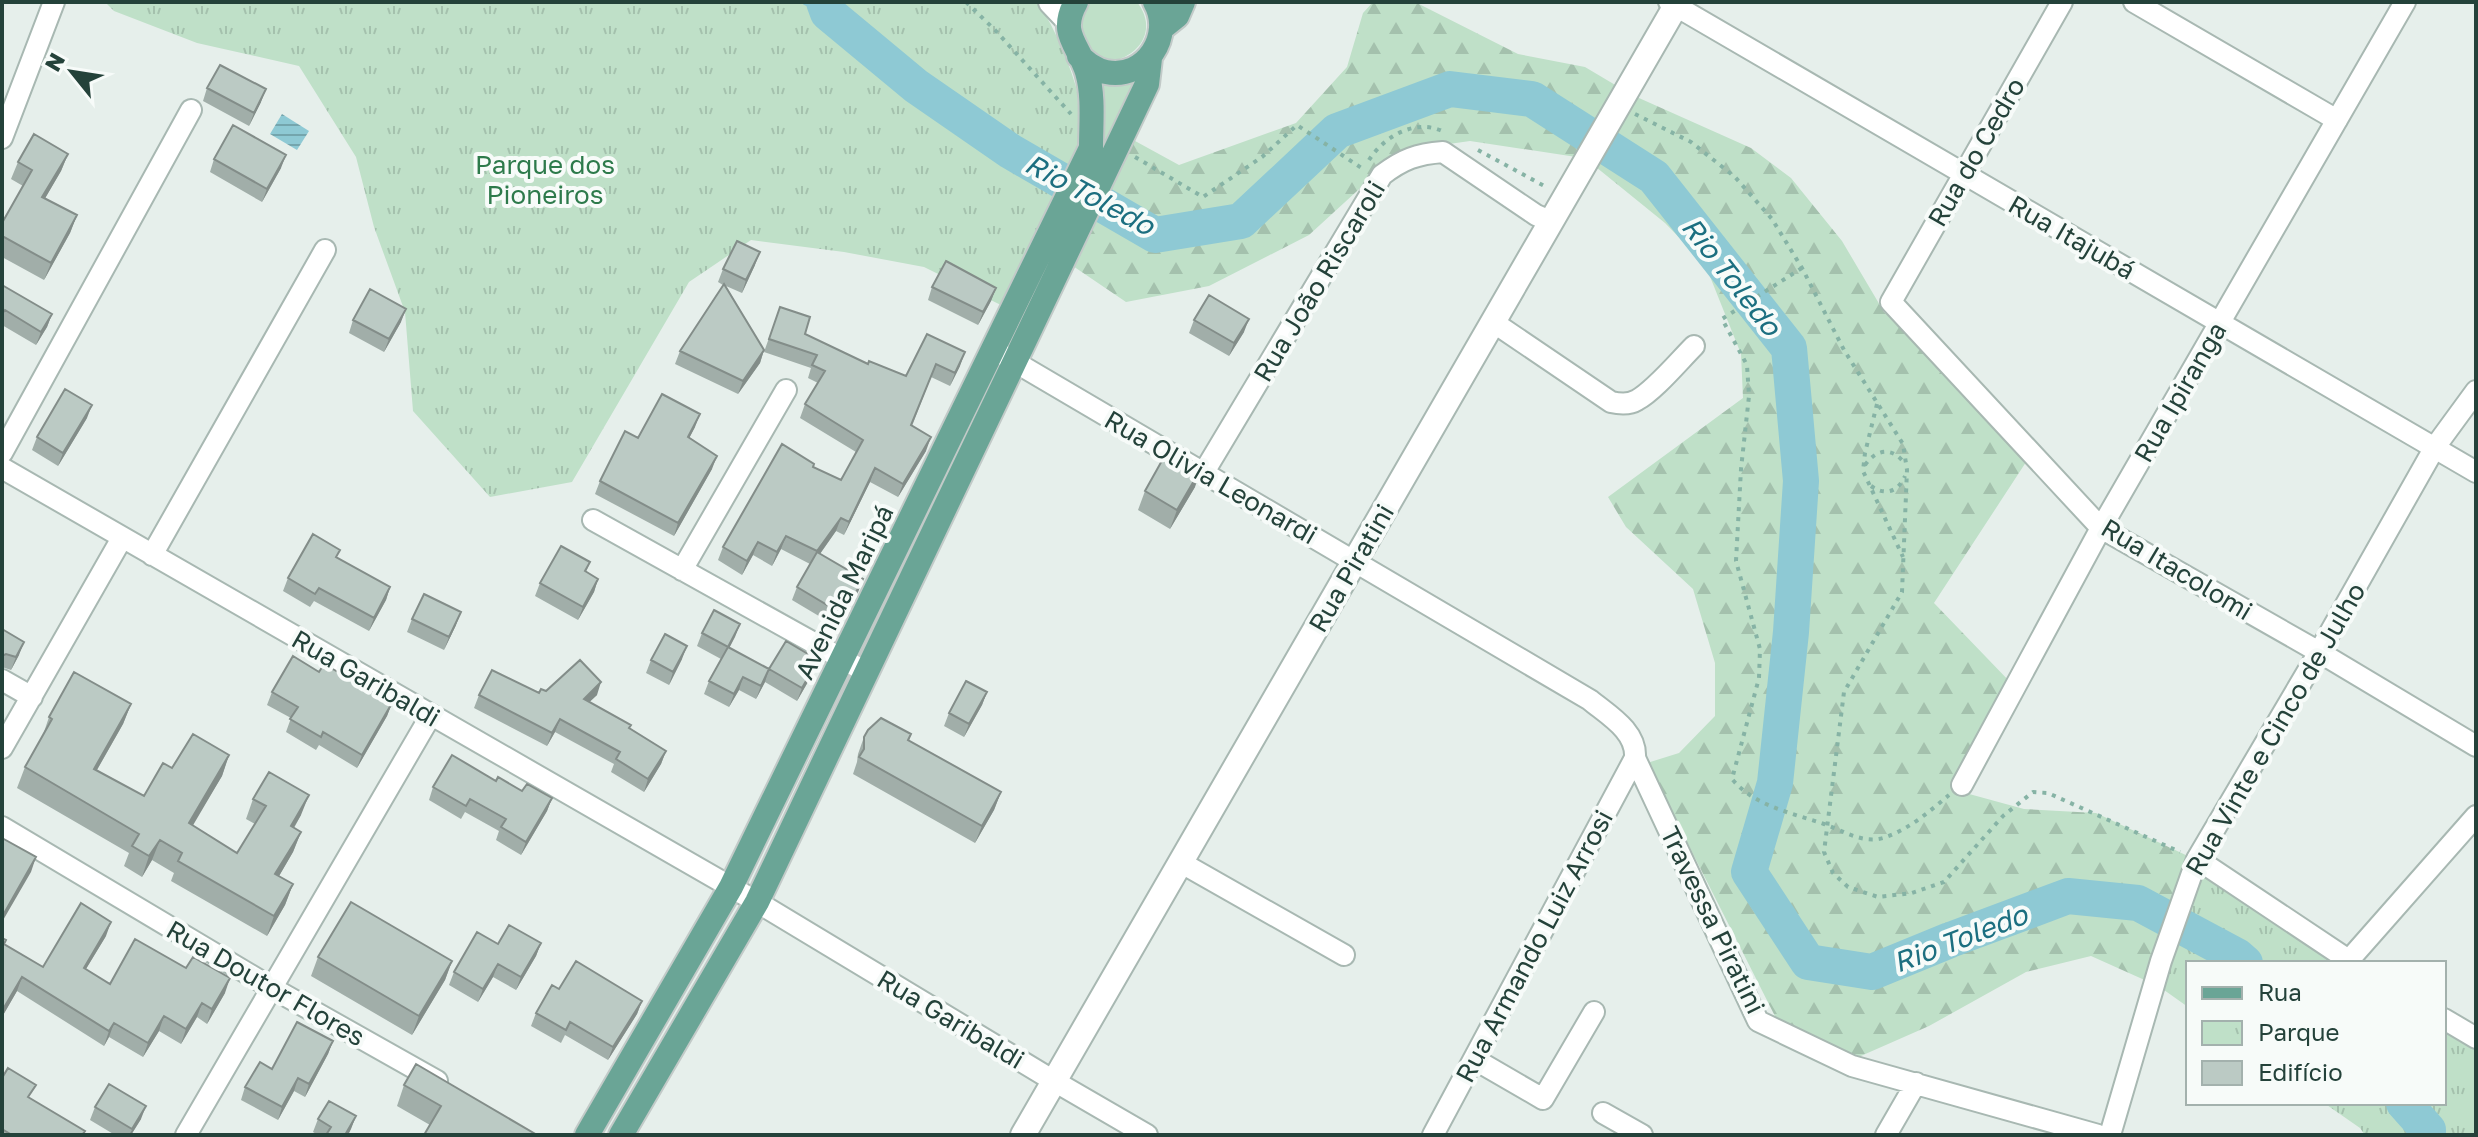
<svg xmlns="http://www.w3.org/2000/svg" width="2478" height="1137" viewBox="0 0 2478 1137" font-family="'Golos Text',sans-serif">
	<defs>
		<pattern id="forest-firs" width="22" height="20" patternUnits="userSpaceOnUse" patternTransform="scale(2)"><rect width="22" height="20" fill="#bfe0c8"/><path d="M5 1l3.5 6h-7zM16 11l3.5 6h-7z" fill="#a4c1ad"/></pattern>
		<pattern id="park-tufts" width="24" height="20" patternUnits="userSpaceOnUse" patternTransform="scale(2)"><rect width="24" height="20" fill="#bfe0c8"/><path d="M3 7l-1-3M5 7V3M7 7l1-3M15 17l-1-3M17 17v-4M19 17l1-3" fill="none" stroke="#a4c1ad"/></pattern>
		<pattern id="water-rules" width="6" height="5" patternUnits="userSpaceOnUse" patternTransform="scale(2)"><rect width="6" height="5" fill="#8ec9d4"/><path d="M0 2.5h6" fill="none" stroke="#74a5ad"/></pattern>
	</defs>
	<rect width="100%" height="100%" fill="#e6efeb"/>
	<path fill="#bfe0c8" d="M1086 2H1137C1170 45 1105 80 1086 49 1081 41 1080 27 1078 18Z
		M1143 69 1105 153 1100 150 1104 116 1096 74Z"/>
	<path fill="url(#forest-firs)" d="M1373 2H1415L1518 54 1585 67 1622 89 1583 158 1470 141 1442 145 1380 170 1309 235 1209 286 1126 302 1067 262 1126 136 1179 165 1296 123 1347 67 1363 13Z
		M1630 94 1751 148 1791 178 1842 241 1884 312 2030 456 1934 603 2012 684 1951 789 2024 809 2096 813 2190 857 2149 982 2091 956 2026 972 1929 1026 1854 1059 1782 1030 1647 763 1679 753 1715 716V663L1693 589 1626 527 1608 497 1743 398 1741 354 1705 264 1665 223 1591 163Z"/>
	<path fill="url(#park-tufts)" d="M105 2H1036C1051 18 1070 65 1076 87 1079 99 1077 113 1080 125 1083 133 1087 140 1091 148L1013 311 924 267 844 252 751 240 689 282 572 482 490 497 413 411 405 312 374 227 356 157 299 66 197 43 114 11Z
		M2201 865 2344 963H2188V1007L2157 985Z
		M2444 1025 2476 1044V1135H2365L2360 1128 2324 1103H2444Z"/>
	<path fill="url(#water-rules)" d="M282 114 309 131 297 150 270 134Z"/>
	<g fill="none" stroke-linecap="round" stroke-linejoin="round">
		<path stroke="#8ec9d4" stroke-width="6" d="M805 2 828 13"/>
		<path stroke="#8ec9d4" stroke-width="36" d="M824 2 828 13 916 86 1010 151 1155 235 1241 221 1337 131 1450 89 1532 99 1654 177 1789 348 1801 481 1791 632 1775 783 1749 872 1808 962 1872 972 1950 940 2068 896 2138 903 2237 956 2245 963
			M2404 1103 2428 1130V1135"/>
		<defs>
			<path id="minor" d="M1669 2 2476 472
				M2062 2 1891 302 2101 528 2319 652 2476 746
				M2134 2 2337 120
				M2 138 54 2
				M1493 322 1611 402C1620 404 1629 405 1637 400 1654 391 1679 361 1694 346
				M1003 355 1590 700C1608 715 1637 731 1635 758L1758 1021 1852 1066 2098 1135
				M2 453 191 110
				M2 468 757 902 1054 1081 1147 1135
				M1204 472 1382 175C1403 159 1417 154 1443 152L1536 215 1552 222
				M593 520 866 672
				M152 555 325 250
				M682 570 786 390
				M2 680 32 697
				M2 748 122 538
				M1962 785 2101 528 2405 2
				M2 827 272 988 437 1081
				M2197 859 2353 963
				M1180 862 1344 955
				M2349 960 2476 816
				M2444 1019 2476 1038
				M1474 1059 1543 1099 1594 1012
				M1603 1113 1642 1135
				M186 1135 431 715
				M1433 1135 1635 758
				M1886 1135 1916 1083
				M2110 1135 2161 961 2197 859 2319 652 2435 447 2476 391"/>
			<path id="tertiary" d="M1051 2 1069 21
				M1023 1135 1678 2"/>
			<path id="primary" d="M1162 28 1177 16 1183 2
				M1079 56C1087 63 1095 70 1106 72 1146 80 1174 35 1155 2
				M587 1135 731 887 1091 148C1091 123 1094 96 1087 72 1079 45 1058 34 1076 2
				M621 1135 757 902 1147 84 1150 58"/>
		</defs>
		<use href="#minor" stroke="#a8b8b2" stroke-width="24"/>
		<use href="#tertiary" stroke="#a8b8b2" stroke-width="28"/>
		<use href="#primary" stroke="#c2cac8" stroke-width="28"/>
		<path stroke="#86b3a5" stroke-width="4" stroke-dasharray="4 6" stroke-linecap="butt" d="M966 2 995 30 1071 114
			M1635 114 1691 142 1735 177 1772 219 1802 268 1844 350 1903 444 1907 470 1902 592 1844 692 1824 852 1833 873 1848 887 1878 897 1912 893 1944 882 2003 816 2033 792 2048 793 2180 852
			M1478 150 1548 188
			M1135 157 1203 197 1262 157 1297 125 1363 169 1364 167
			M1369 160C1385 135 1418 117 1446 133
			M1802 268 1722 319 1747 365 1749 396 1741 469 1736 561 1760 649 1759 678 1732 779C1754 806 1792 813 1824 824 1842 830 1862 844 1883 838 1908 830 1929 812 1949 795
			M1877 404 1865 453 1863 471 1903 557
			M1865 465C1877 448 1893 447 1905 464
			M1871 486C1885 496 1898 492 1905 476"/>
		<use href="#minor" stroke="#fff" stroke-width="20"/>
		<use href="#tertiary" stroke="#fff" stroke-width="24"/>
		<use href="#primary" stroke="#6aa596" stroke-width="24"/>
	</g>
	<path fill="#a1aea9" d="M207 88 261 102 249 126 203 101Z
		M68 154 61 171 45 198 77 215 70 233 44 280 2 257V223L23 186 11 179 18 162Z
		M214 159 281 168 262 202 210 172Z
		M755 265 742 293 726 286 764 350 760 363 738 394 675 364 680 351 723 285 718 282 723 269Z
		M2 285 52 314 47 327 36 345 2 325Z
		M932 287 996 288 991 301 978 325 928 300Z
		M780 307 805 334 868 364 906 376 927 334 960 366 950 386 931 377 912 426 926 451 898 497 870 482 844 535 836 531 820 554 863 579 858 592 839 628 792 600 797 587 810 564 781 549 772 566 753 555 742 575 718 560 723 547 813 467 841 480 856 452 800 418 805 404 818 383 808 378 811 368 764 352Z
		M353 320 401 322 384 352 349 333Z
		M1194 320 1244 332 1229 356 1189 333Z
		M87 418 58 466 32 450 37 437Z
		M695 427 689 438 712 469 674 536 595 494 600 481 638 438Z
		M1195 487 1170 529 1138 510 1145 491Z
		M338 558 390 587 386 600 369 631 314 601 310 607 283 591 288 578Z
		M590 562 586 572 598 579 594 592 578 620 535 596 540 583Z
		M412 619 456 625 444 650 407 632Z
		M740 624 729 648 769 669 813 673 797 701 765 682 756 699 739 690 729 707 704 694 709 681 721 659 697 646 702 633Z
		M2 629 19 655 11 670 2 667Z
		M682 659 669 685 646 673 651 660Z
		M319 672 392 703 387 716 357 768 319 745 316 750 286 732 291 718 267 705 272 692Z
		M546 691 597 695 589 702 666 751 661 764 644 792 611 772 614 764 555 732 547 746 474 708 479 695 539 693Z
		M987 692 982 705 964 737 944 726 949 713Z
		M131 704 123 724 97 770 144 796 172 768 229 755 222 776 192 825 237 853 255 824 246 819 253 799 301 815 294 828 301 832 293 852 279 876 293 884 285 905 267 936 171 881 174 873 152 860 142 877 124 866 129 853 17 788 25 767 42 738 49 717Z
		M911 734 909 741 1001 792 994 810 975 843 853 774 857 762 858 754 864 737Z
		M496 781 522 791 552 798 547 811 521 855 496 840 499 831 465 812 461 819 429 800 433 787Z
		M106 936 86 969 110 984 225 993 207 1024 197 1017 181 1044 159 1031 143 1057 109 1037 104 1046 17 991 2 1017V938L6 940 4 945 43 967Z
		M541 943 536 956 516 990 493 977 478 1002 449 985 454 972 498 944Z
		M318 957 452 961 445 980 412 1035 311 976Z
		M559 989 642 1001 637 1014 608 1060 565 1035 561 1043 531 1026 536 1013Z
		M333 1041 328 1054 305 1097 294 1091 278 1120 241 1100 245 1087 272 1069Z
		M2 1078 30 1099 84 1135H2Z
		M404 1085 537 1135 430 1125 397 1106Z
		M95 1107 141 1119 131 1135H115L90 1120Z
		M356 1116 348 1135H318L313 1132 318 1119Z"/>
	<path fill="#838d89" d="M266 89 261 102 249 126 254 113Z
		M68 154 61 171 36 214 42 197Z
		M286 155 281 168 262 202 267 189Z
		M77 215 70 233 44 280 51 263Z
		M760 252 755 265 742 293 746 280Z
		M996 288 991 301 978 325 983 312Z
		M406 309 401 322 384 352 389 339Z
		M52 314 47 327 36 345 41 332Z
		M1249 319 1244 332 1229 356 1234 343Z
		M764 350 760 363 738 394 743 381Z
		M965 352 960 366 950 386 955 373Z
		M92 405 87 418 58 466 63 453Z
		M700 414 695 427 683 450 688 437Z
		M931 437 926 451 898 497 903 484Z
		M717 456 712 469 674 536 678 523Z
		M1202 467 1195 487 1170 529 1177 510Z
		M875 468 870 482 844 535 849 522Z
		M841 518 836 531 812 565 817 551Z
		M786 536 781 549 772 566 777 552Z
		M758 542 753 555 742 575 747 561Z
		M598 579 594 592 578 620 583 607Z
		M863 579 858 592 839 628 844 615Z
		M390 587 386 600 369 631 374 618Z
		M461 612 456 625 444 650 449 637Z
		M740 624 735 637 723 660 728 647Z
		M24 642 19 655 11 670 16 657Z
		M687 646 682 659 669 685 673 672Z
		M818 660 813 673 797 701 802 688Z
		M769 669 765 682 756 699 761 686Z
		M743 677 739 690 729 707 734 694Z
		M601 682 597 695 579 712 584 699Z
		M987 692 982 705 964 737 969 724Z
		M392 703 387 716 357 768 362 755Z
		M131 704 123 724 86 789 94 769Z
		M560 719 555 732 547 746 552 733Z
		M666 751 661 764 644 792 648 779Z
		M229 755 222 776 182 844 189 823Z
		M1001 792 994 810 975 843 982 826Z
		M309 795 301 815 283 846 291 826Z
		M552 798 547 811 521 855 526 842Z
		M301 832 293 852 268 895 275 874Z
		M160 840 152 860 142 877 149 856Z
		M36 857 31 872 2 922V917Z
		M293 884 285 905 267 936 274 916Z
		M111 922 106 936 78 982 84 968Z
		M541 943 536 956 516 990 521 977Z
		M452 961 445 980 412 1035 419 1016Z
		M498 964 493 977 478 1002 483 989Z
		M22 977 17 991 2 1017V1011Z
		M230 978 225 993 207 1024 212 1009Z
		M642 1001 637 1014 608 1060 613 1047Z
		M202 1003 197 1017 181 1044 186 1029Z
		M164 1016 159 1031 143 1057 148 1043Z
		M114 1023 109 1037 104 1046 109 1031Z
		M333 1041 328 1054 305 1097 309 1084Z
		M298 1078 294 1091 278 1120 282 1107Z
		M146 1106 141 1119 131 1135H129Z
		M356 1116 351 1129 348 1135H345Z"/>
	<path fill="#bbcac4" stroke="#838d89" stroke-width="2" d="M220 65 266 89 254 113 207 88Z
		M233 125 286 155 267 189 214 159Z
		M34 134 68 154 42 197 77 215 51 263 2 236V223L32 170 18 162Z
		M737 241 760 252 746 280 723 269Z
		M946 261 996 288 983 312 932 287Z
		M724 284 764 350 743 381 680 351Z
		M2 285 52 314 41 332 5 310 2 314Z
		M370 289 406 309 389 339 353 320Z
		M1209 295 1249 319 1234 343 1194 320Z
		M780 307 810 317 805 334 868 364 869 361 906 376 927 334 965 352 955 373 936 364 911 425 931 437 903 484 875 468 849 522 841 518 817 551 786 536 777 552 758 542 747 561 723 547 782 444 814 464 813 467 841 480 863 440 805 404 825 371 812 365 817 355 769 339Z
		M65 389 92 405 63 453 37 437Z
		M662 394 700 414 688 437 717 456 678 523 600 481 625 431 638 438Z
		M1169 448 1202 467 1177 510 1145 491Z
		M313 534 340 550 336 557 390 587 374 618 319 588 315 594 288 578Z
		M561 546 590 562 585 571 598 579 583 607 540 583Z
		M817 552 863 579 844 615 797 587Z
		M424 594 461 612 449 637 412 619Z
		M714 610 740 624 728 647 702 633Z
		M2 629 24 642 16 657 6 654 2 656Z
		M665 634 687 646 673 672 651 660Z
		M786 641 818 660 802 688 769 669Z
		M728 647 769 669 761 686 743 677 734 694 709 681Z
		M293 656 319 672 324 664 392 703 362 755 323 732 321 737 290 719 298 707 272 692Z
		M580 660 601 682 584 699 631 725 629 728 666 751 648 779 616 759 620 752 560 719 552 733 479 695 492 670 539 693 541 689 546 691Z
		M74 672 131 704 94 769 144 796 163 763 172 768 193 734 229 755 189 823 237 853 266 806 253 799 269 772 309 795 291 826 301 832 275 874 293 884 274 916 178 861 182 853 160 840 149 856 132 846 139 834 25 767 52 719 49 717Z
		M966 681 987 692 969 724 949 713Z
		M881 718 911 734 908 740 1001 792 982 826 859 757 864 749V737L868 730Z
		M452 755 496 781 498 777 522 791 527 784 552 798 526 842 501 827 506 819 470 799 466 806 433 787Z
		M2 838 36 857 2 917Z
		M351 902 452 961 419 1016 318 957Z
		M81 903 111 922 84 968 110 984 135 939 186 968 193 957 230 978 212 1009 202 1003 186 1029 164 1016 148 1043 114 1023 109 1031 22 977 2 1011V938L6 940 4 944 43 967Z
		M509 925 541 943 521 977 498 964 483 989 454 972 477 932 498 944Z
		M576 961 642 1001 613 1047 570 1022 566 1030 536 1013 552 985 559 989Z
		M297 1022 333 1041 309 1084 298 1078 282 1107 245 1087 260 1062 272 1069Z
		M416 1064 537 1135H424L441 1106 404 1085Z
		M8 1068 36 1085 28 1097 85 1131 82 1135H12L2 1129V1078Z
		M109 1084 146 1106 132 1129 95 1107Z
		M329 1101 356 1116 345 1135H326L331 1127 318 1119Z"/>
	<g text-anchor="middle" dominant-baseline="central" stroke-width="8" stroke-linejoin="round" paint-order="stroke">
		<g font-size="26" fill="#24423a" stroke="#f7fbf9">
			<text transform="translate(1976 152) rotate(-60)">Rua do Cedro</text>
			<text transform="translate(2072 237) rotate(30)">Rua Itajubá</text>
			<text transform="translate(1319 281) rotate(-59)">Rua João Riscaroli</text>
			<text transform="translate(2180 392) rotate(-60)">Rua Ipiranga</text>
			<text transform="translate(1211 477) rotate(30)">Rua Olivia Leonardi</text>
			<text transform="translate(1351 568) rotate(-60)">Rua Piratini</text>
			<text transform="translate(2177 569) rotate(31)">Rua Itacolomi</text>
			<text transform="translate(844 592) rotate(-64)">Avenida Maripá</text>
			<text transform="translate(366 678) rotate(30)">Rua Garibaldi</text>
			<text transform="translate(2275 729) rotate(-60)">Rua Vinte e Cinco de Julho</text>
			<text transform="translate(1713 920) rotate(64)">Travessa Piratini</text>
			<text transform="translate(1534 946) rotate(-62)">Rua Armando Luiz Arrosi</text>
			<text transform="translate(266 983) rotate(30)">Rua Doutor Flores</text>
			<text transform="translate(951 1019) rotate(31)">Rua Garibaldi</text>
		</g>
		<g font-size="26" fill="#2d7a4b" stroke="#f7fbf9">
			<text x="545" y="164">Parque dos<tspan x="545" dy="30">Pioneiros</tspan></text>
		</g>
		<g font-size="28" font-style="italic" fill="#1c6f80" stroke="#f7fbf9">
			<text transform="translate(1090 194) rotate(28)">Rio Toledo</text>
			<text transform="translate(1732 276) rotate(52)">Rio Toledo</text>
			<text transform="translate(1960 938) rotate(-21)">Rio Toledo</text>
		</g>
	</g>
	<rect width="2478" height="1137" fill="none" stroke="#24423a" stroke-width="8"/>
	<rect x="2186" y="961" width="260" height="144" fill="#f7fbf9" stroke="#a3b1ad" stroke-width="2"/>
	<rect x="2202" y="987" width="40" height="12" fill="#6aa596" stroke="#a3b1ad" stroke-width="2"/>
	<text x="2258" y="1001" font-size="24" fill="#24423a">Rua</text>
	<rect x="2202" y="1021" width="40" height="24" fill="url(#park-tufts)" stroke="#a3b1ad" stroke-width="2"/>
	<text x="2258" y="1041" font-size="24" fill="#24423a">Parque</text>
	<rect x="2202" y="1061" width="40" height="24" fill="#bbcac4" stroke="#a3b1ad" stroke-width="2"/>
	<text x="2258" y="1081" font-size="24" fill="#24423a">Edifício</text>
	<g transform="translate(72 72) rotate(300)" stroke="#f7fbf9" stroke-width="6" paint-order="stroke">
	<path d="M0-6L14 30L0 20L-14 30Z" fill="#24423a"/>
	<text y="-12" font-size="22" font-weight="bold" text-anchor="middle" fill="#24423a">N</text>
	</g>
</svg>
